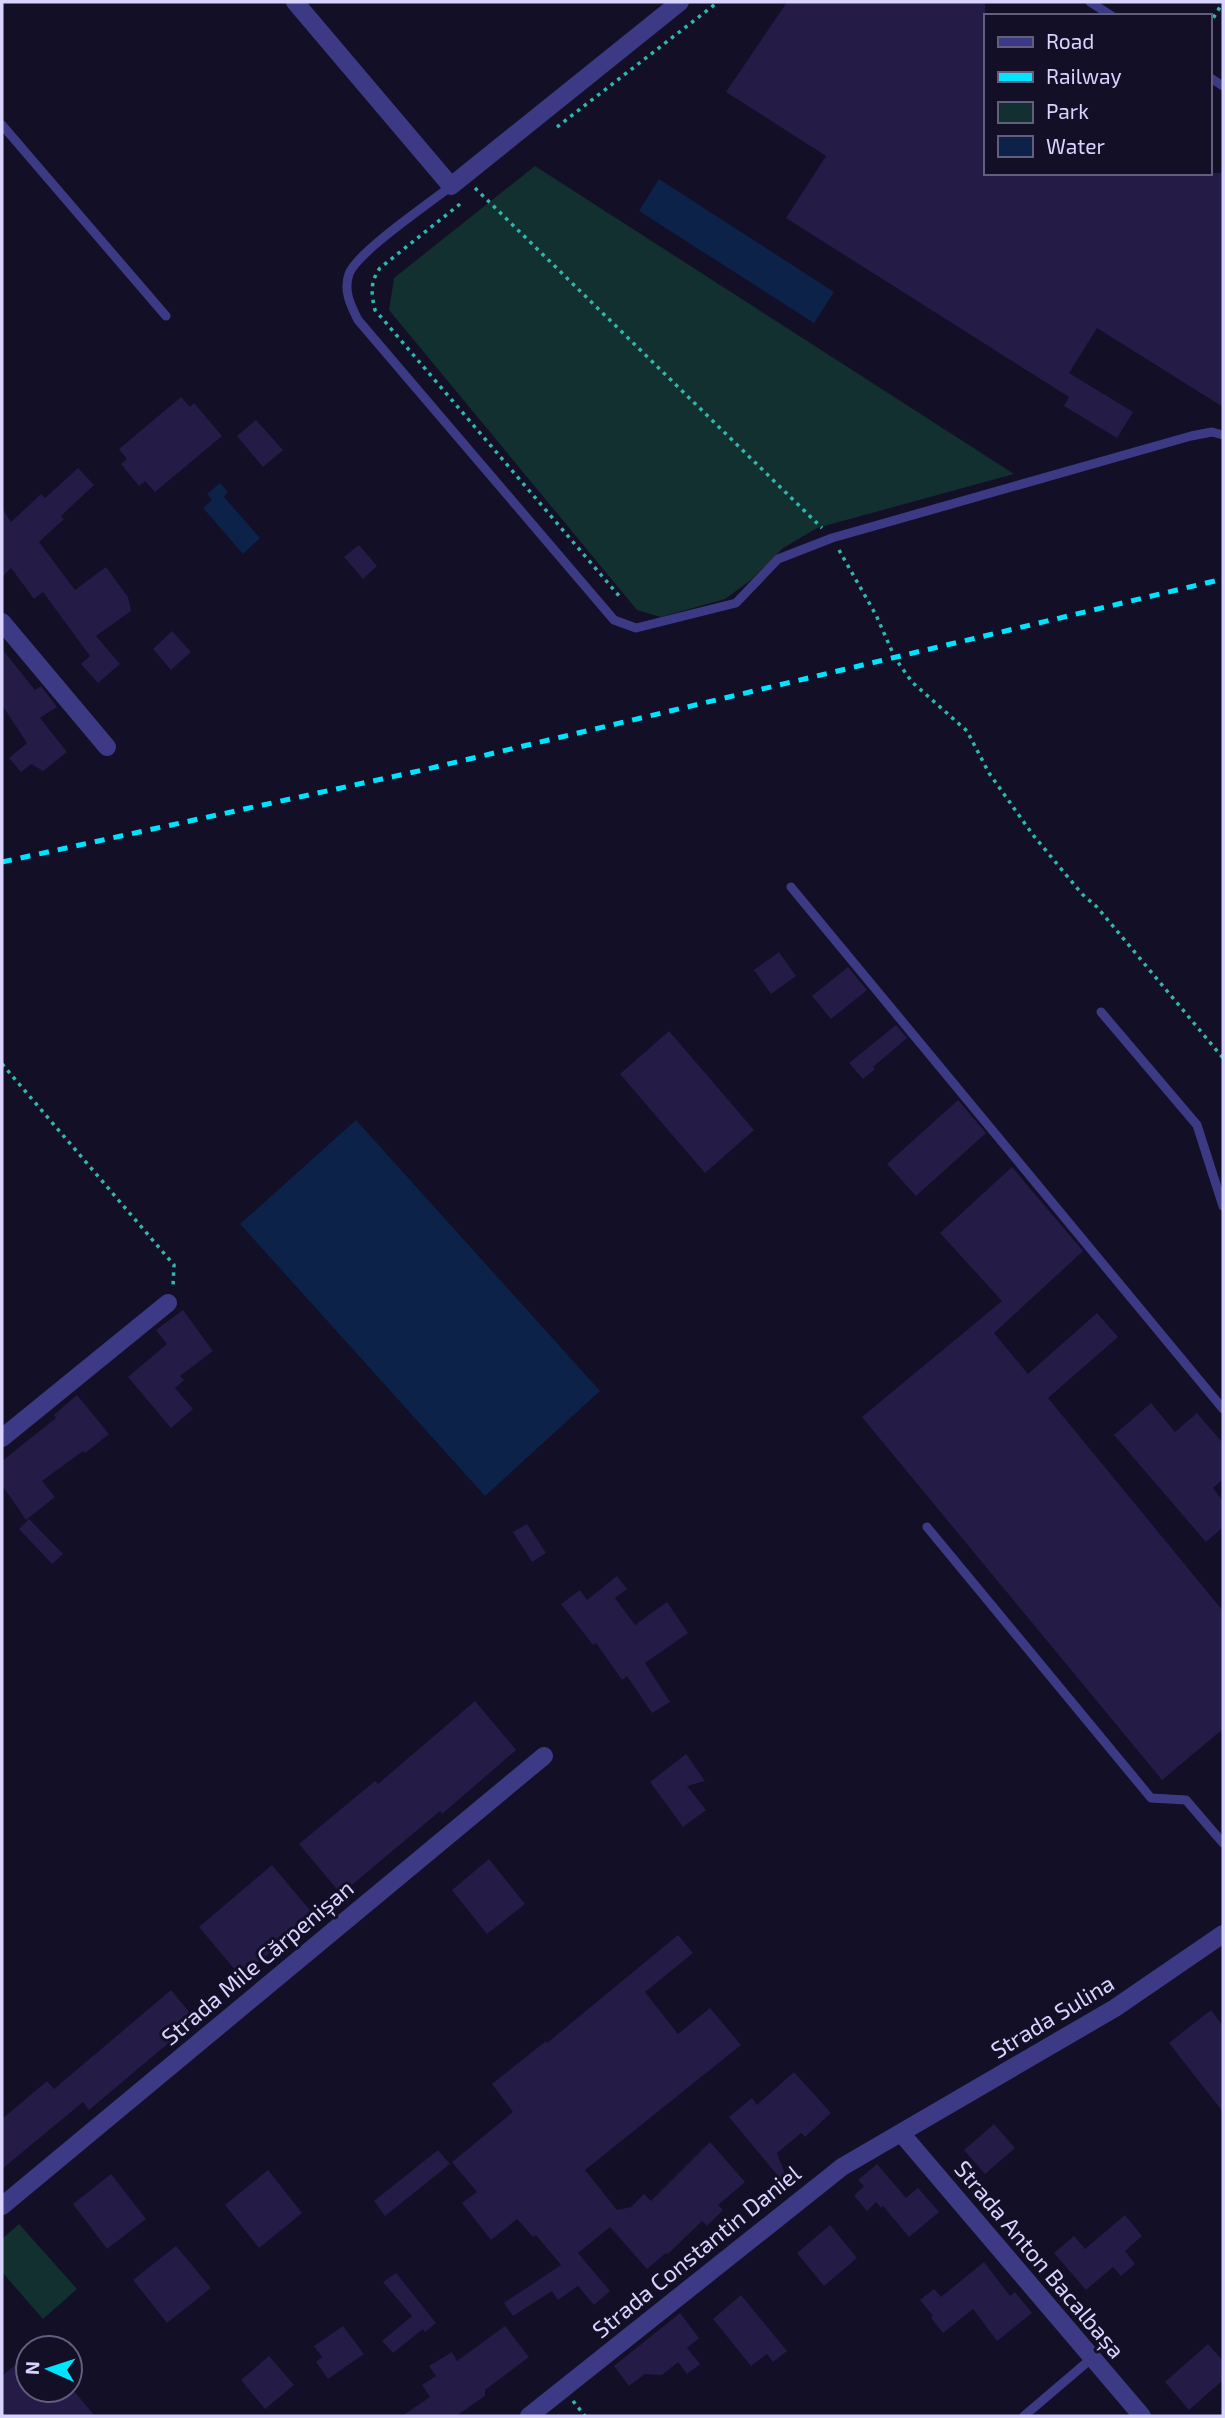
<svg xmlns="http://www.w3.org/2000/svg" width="1225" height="2418" viewBox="0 0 1225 2418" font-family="'Exo 2',sans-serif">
	<rect width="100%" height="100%" fill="#130f26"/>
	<path fill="#12302f" d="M535 166 1014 474 817 528 783 548 751 580 725 599 661 617 637 610 389 310 394 278Z
		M19 2224 77 2289 43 2319 2 2272V2239Z"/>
	<path fill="#0c2248" d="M659 179 834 292 814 323 639 211Z
		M220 483 228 492 224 497 260 538 243 554 203 508 212 500 207 494Z
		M356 1120 600 1391 485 1496 240 1224Z"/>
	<path fill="#241b47" d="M787 2H985V173H1223V407L1097 328 1069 373 1133 412 1117 438 1064 406 1069 397 786 218 826 156 726 92Z
		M181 397 190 407 194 403 222 436 155 492 145 481 139 486 121 464 127 459 119 449Z
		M256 420 283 450 263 467 237 436Z
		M78 468 94 485 61 516 64 519 39 542 75 590 106 567 128 597 131 611 96 636 120 664 98 683 81 664 90 656 43 592 34 599 11 568 2 577V508L11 522 41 494 45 498Z
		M359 545 377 566 363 579 344 557Z
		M172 631 191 652 171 670 153 649Z
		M2 649 35 690 41 686 57 707 40 718 67 752 43 771 31 764 21 772 9 758 27 743 2 705Z
		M779 952 796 976 771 994 754 970Z
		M848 967 867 990 831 1019 812 996Z
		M896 1025 907 1038 873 1067 875 1069 863 1079 849 1063Z
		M669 1031 754 1130 705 1173 620 1074Z
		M958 1100 986 1133 916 1196 887 1164Z
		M1012 1167 1083 1251 994 1333 1028 1374 1097 1313 1118 1337 1048 1398 1223 1611V1729L1162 1780 862 1417 1002 1301 940 1233Z
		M183 1310 213 1351 180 1376 184 1380 175 1388 193 1409 171 1428 128 1377 167 1344 156 1330Z
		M77 1395 109 1434 85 1453 83 1451 42 1481 55 1497 26 1520 2 1485V1461L56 1418 54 1415Z
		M1151 1403 1175 1432 1197 1413 1223 1443V1479L1213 1488 1223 1501V1527L1206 1542 1114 1435Z
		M29 1519 63 1554 52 1564 19 1529Z
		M527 1524 546 1553 532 1562 513 1532Z
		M617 1576 627 1589 615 1598 635 1625 667 1602 688 1633 645 1663 670 1702 652 1713 627 1676 622 1680 596 1643 593 1645 561 1604 580 1590 587 1600Z
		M475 1701 516 1750 442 1814 440 1811 341 1894 299 1844 375 1781 378 1784Z
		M686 1754 705 1781 687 1786 706 1810 683 1827 650 1782Z
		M489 1859 525 1904 487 1934 452 1890Z
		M272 1865 314 1915 241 1977 199 1927Z
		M678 1935 693 1953 645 1992 678 2034 710 2008 741 2045 585 2170 617 2210 631 2207 644 2194 651 2201 710 2142 745 2182 718 2205 723 2210 707 2226 702 2221 668 2254 666 2253 647 2269 610 2227 578 2253 610 2291 594 2305 578 2286 558 2300 552 2291 513 2316 504 2303 561 2265 536 2235 533 2237 517 2219 491 2240 462 2203 477 2192 452 2162 513 2112 492 2084 546 2041 547 2043Z
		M171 1990 196 2020 89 2110 83 2102 2 2169V2119L47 2081 54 2089Z
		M1211 2010 1223 2026V2112L1169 2043Z
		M794 2072 831 2113 805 2137 801 2133 777 2153 790 2187 788 2188 729 2117 752 2098 757 2105Z
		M994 2124 1015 2148 985 2174 964 2150Z
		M438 2150 450 2164 385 2216 374 2201Z
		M877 2164 906 2198 918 2188 939 2212 909 2237 883 2206 881 2208 876 2202 867 2211 854 2196 864 2186 858 2180Z
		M268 2170 302 2213 259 2248 225 2205Z
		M111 2174 146 2219 107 2249 73 2204Z
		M1125 2215 1142 2236 1125 2251 1135 2264 1121 2276 1113 2267 1086 2290 1054 2253 1074 2236 1085 2249Z
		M830 2225 857 2258 824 2286 797 2253Z
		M176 2246 211 2288 167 2323 133 2280Z
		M984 2262 1010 2296 1015 2292 1032 2313 997 2341 973 2309 943 2333 931 2318 933 2316 920 2300 934 2289 941 2297Z
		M396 2273 436 2323 425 2332 423 2329 393 2353 382 2341 412 2316 383 2282Z
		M741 2295 787 2351 773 2362 767 2354 751 2366 713 2319Z
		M680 2313 699 2338 687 2348 700 2364 687 2374 678 2362 662 2375 645 2374 629 2386 614 2366Z
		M343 2326 364 2354 328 2379 316 2362 322 2357 314 2346Z
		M505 2326 529 2357 485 2390V2396L456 2416H402L430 2397 422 2385 436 2376 429 2366 452 2352 457 2361Z
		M1208 2344 1223 2361V2380L1189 2410 1165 2382Z
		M28 2354V2390H73L95 2416H2V2376Z
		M269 2356 294 2385 265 2409 241 2380Z"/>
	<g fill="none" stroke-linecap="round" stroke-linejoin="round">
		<path stroke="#2fb8b0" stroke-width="3.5" stroke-dasharray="3.5 5" stroke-linecap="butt" d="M1209 25 1223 2
			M557 127 718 2
			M475 188 822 528
			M460 204 380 268C370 282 371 293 375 310L620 597
			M839 550 876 615 895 658 912 682 967 731 989 773 1033 835 1082 894 1097 907 1223 1058
			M2 1064 174 1265 173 1286
			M573 2401 585 2416"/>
		<path stroke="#3d3a85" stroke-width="9" d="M1090 2 1112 16
			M1209 77 1223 86
			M2 125 166 316
			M451 186C430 203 357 252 349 274 343 291 351 306 358 320L614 620 636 628 736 603 778 559 832 538 1191 436 1212 432 1223 435
			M791 887 1223 1409
			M1101 1012 1197 1125 1223 1206
			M927 1527 1151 1798 1186 1800 1223 1843
			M1024 2416 1092 2358"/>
		<path stroke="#3d3a85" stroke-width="18" d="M295 2 451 186 680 2
			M2 622 107 747
			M2 1438 168 1303
			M901 2133 1142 2416
			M2 2206 544 1756"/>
		<path stroke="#3d3a85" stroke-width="18" d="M529 2416 842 2167 1115 2008 1223 1934"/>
		<path stroke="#00e5ff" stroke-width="5" stroke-dasharray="10 9" stroke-linecap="butt" d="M2 862 423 770 1223 579"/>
	</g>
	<g text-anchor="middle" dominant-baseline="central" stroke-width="6" stroke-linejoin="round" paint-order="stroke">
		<g font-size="23" fill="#d9d4ff" stroke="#130f26">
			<text transform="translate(257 1962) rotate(-40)">Strada Mile Cărpenișan</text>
			<text transform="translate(1052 2016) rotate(-31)">Strada Sulina</text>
			<text transform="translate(696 2251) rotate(-39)">Strada Constantin Daniel</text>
			<text transform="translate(1040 2259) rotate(50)">Strada Anton Bacalbașa</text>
		</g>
	</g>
	<rect width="1225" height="2418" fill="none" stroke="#d9d4ff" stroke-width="7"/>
	<rect x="984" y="14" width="228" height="161" fill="#130f26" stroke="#625e7d" stroke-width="2"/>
	<rect x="998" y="37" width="35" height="10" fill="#3d3a85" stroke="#625e7d" stroke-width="2"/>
	<text x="1046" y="49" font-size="21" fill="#d9d4ff">Road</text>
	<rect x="998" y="72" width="35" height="10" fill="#00e5ff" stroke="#625e7d" stroke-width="2"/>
	<text x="1046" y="84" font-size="21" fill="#d9d4ff">Railway</text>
	<rect x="998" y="102" width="35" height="21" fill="#12302f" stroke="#625e7d" stroke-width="2"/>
	<text x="1046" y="119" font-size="21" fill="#d9d4ff">Park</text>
	<rect x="998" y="136" width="35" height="21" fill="#0c2248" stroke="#625e7d" stroke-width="2"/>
	<text x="1046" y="154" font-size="21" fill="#d9d4ff">Water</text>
	<g transform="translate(49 2369) rotate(273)"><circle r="33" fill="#130f26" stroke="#625e7d" stroke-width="2"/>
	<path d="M0-5L12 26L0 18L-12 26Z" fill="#00e5ff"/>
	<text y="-10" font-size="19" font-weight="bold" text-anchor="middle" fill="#d9d4ff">N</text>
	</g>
</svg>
